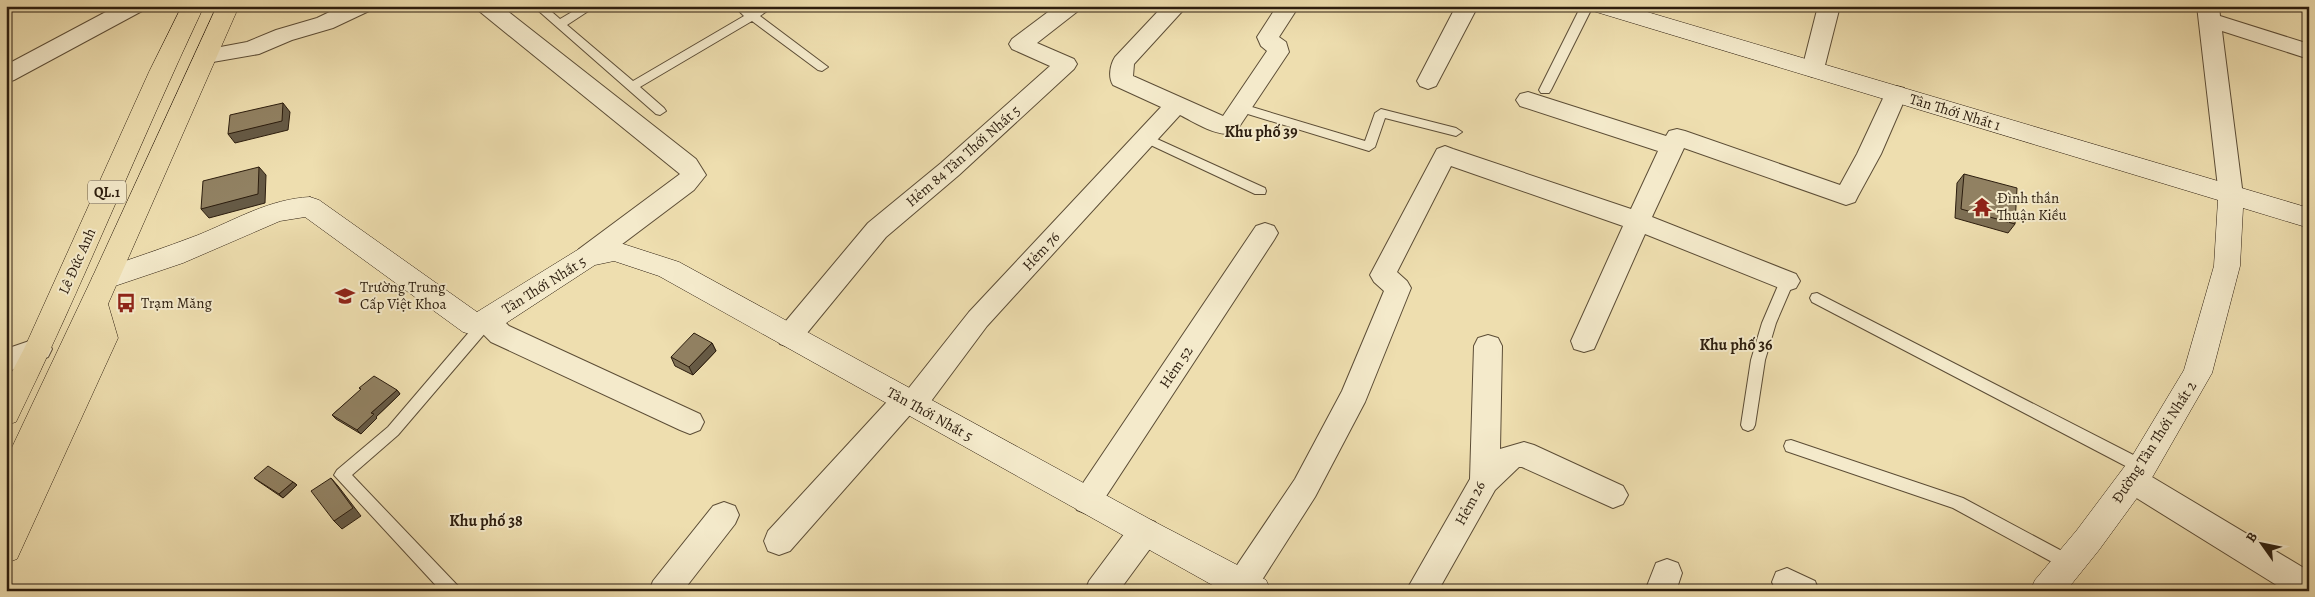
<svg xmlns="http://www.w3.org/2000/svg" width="2315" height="597" viewBox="0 0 2315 597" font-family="Alegreya,serif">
	<rect width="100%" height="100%" fill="#eedeaf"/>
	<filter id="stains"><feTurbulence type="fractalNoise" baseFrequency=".004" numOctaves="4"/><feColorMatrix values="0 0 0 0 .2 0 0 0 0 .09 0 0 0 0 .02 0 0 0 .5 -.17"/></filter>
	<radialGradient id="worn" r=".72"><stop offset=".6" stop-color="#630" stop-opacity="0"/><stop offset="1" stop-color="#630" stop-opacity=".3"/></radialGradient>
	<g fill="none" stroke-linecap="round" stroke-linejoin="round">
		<defs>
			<path id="lane" d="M533 6H545L560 19 582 6H596L567 25 633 81 744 16 734 6H747L753 11 760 6H774L760 16 828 67 822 71 818 70 752 21 640 87 664 108 666 111 660 115 656 114Z
				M1581 6H1593L1551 90 1549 93H1541L1539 90Z
				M1242 104 1365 141 1375 113 1381 109 1456 128 1462 132 1456 136 1385 118 1375 147 1369 151 1238 111 1236 108 1238 105Z
				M1146 134 1265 188 1266 191 1265 194H1255L1142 141 1140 138 1142 135Z
				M1787 276 1792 277 1794 281 1776 323 1765 360 1755 425 1753 429 1748 431 1743 429 1741 425 1751 360 1762 323 1780 281 1782 277Z
				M1817 293 2147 462 2150 467 2147 472 2142 474 2137 472 1812 302 1810 298 1812 294Z
				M487 315 492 317 494 321 492 325 398 435 352 475 458 586 460 591H441L334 475 337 470 388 427 482 317Z
				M1791 440 1963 498 2075 558 2077 563 2075 568 2069 570 2063 568 1953 508 1786 451 1784 446 1786 441Z"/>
			<path id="street" d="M117 6H145L142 11 14 80 6 83V65Z
				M342 6H372L369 11 333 28 292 40 259 54 207 63 199 61 196 56 199 51 247 42 276 30 317 18Z
				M476 6H501L696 159 706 175 694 190 597 263 588 266 579 263 575 256 579 249 680 174 479 11Z
				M1056 6H1081L1078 11 1037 43 1074 59 1077 64 1074 69 959 175 886 237 798 344 789 347 780 344 776 336 780 328 868 223 941 163 1050 66 1012 49 1009 44 1012 39Z
				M1163 6H1187L1134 64 1133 76 1223 116 1267 51 1261 46 1257 37 1277 6H1299L1279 37 1286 42 1289 52 1235 133C1218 138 1196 123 1180 115L987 326 923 412 910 415 790 551 779 555 768 551 764 541 768 531 896 392 908 389 969 312 1161 107 1113 85C1108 77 1110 65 1115 57Z
				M1456 6H1478L1436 86 1428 89 1420 86 1417 81Z
				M1818 6H1840L1824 69 1821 74 1813 77 1805 74 1802 69Z
				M2197 6H2219L2220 16 2309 44V59L2222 31 2243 196 2240 202 2231 205 2222 202 2219 196Z
				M1896 86 1904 88 1907 94 1881 154 1858 196 1855 202 1846 205 1684 148 1652 217 1796 274 1800 281 1796 288 1787 291 1645 234 1594 349 1584 352 1574 349 1571 341 1623 226 1451 166 1397 272 1407 281 1411 288 1365 402 1315 497 1255 591H1230L1227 584 1231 574 1295 479 1342 391 1384 291 1374 282 1370 275 1437 149 1445 146 1453 149 1631 209 1658 151 1520 106 1516 100 1520 94 1528 92 1666 136 1669 131 1677 129 1685 131 1840 185 1857 154 1885 94 1888 88Z
				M1265 223 1274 226 1278 233 1274 240 1097 510 1087 514 1077 510 1072 501 1077 492 1256 226Z
				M487 310 496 313 509 326 700 414 704 422 700 430 690 434 680 430 491 342 478 329 474 321 478 313Z
				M1488 335 1498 338 1502 346 1500 449 1524 442 1534 445 1623 486 1628 495 1623 504 1613 508 1522 467H1519L1495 490 1438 591H1406L1470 479 1474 346 1478 338Z
				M38 338 48 341 52 349 48 357 6 372V349Z
				M2132 467 2142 471 2309 571V591H2286L2122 489 2117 480 2122 471Z
				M724 502 735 506 739 515 735 524 683 591H649L653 581 713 506Z
				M1144 518 1155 522 1159 532 1155 542 1119 591H1085L1089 581 1133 522Z
				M1667 559 1678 563 1682 573 1676 591H1645L1656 563Z
				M1787 568 1815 581 1819 591H1776L1772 582 1776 572Z"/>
			<path id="secondary" d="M1590 6H1627L2309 208V228L2243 208 2240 266 2212 373 2153 476 2099 550 2066 591H2030L2035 580 2077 530 2131 458 2184 370 2214 266 2218 200 1593 11Z
				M310 197 319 200 477 312 579 249 614 241 679 262 1155 522 1266 580 1271 591H1223L659 276 614 261 595 265 497 329 473 335 463 332 305 217 280 221 183 263 106 289 96 285 92 278 96 271C131 259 164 248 198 235 235 220 269 199 310 197Z"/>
			<path id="highway" d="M182 6H204C139 144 83 285 16 422L6 425V383L24 349 149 72Z
				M217 6H239L108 304 118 338 17 559 6 563V515L11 505 6 506V460L92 278Z"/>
		</defs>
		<use href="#lane" stroke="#5c4d36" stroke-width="2"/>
		<use href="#street" stroke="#5c4d36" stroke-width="2"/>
		<use href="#secondary" stroke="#2c1d0e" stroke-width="1"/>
		<use href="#highway" stroke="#2c1d0e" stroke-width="1"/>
		<use href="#lane" fill="#f4eacb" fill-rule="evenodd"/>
		<use href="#street" fill="#f4eacb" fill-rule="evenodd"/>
		<use href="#secondary" fill="#f4eacb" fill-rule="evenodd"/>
		<use href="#highway" fill="#eedeaf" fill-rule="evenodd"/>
	</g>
	<path fill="#7d6f54" stroke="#2c1d0e" d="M1964 174 2015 224 2008 233 1955 218 1957 183Z
		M712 343 716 351 693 375 675 366 671 357Z
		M359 388 397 390 400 394 376 417 377 418 361 434 336 419 332 415 361 390Z
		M254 478 293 482 297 485 283 498 258 481Z"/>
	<path fill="#665a45" stroke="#2c1d0e" d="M283 103 290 112 288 130 235 143 228 134Z
		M6 148 11 154 6 156Z
		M259 167 266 175 265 203 209 218 201 209Z
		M712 343 716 351 693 375 689 367Z
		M397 390 400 394 376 417 377 418 361 434 357 430 371 413Z
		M331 478 338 486 361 516 342 529 334 521Z
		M293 482 297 485 283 498 279 494Z"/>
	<path fill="#918162" stroke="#2c1d0e" d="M283 103 282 121 228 134 230 115Z
		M259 167 258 194 201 209 203 181Z
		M1964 174 2017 188 2015 224 1961 209Z
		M694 333 712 343 689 367 671 357Z
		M374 376 397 390 371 413 374 414 357 430 332 415 361 389 359 388Z
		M268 466 293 482 279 494 254 478Z
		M331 478 353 508 334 521 311 491Z"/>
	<defs>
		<symbol id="temple-bare" viewBox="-9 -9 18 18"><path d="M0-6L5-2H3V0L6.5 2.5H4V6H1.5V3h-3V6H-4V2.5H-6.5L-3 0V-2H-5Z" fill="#8f2418" stroke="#f4eacb" stroke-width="2.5" paint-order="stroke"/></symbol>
		<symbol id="school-bare" viewBox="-9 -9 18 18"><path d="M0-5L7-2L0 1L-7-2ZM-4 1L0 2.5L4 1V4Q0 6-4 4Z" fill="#8f2418" stroke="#f4eacb" stroke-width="2.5" paint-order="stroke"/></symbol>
		<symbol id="bus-bare" viewBox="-9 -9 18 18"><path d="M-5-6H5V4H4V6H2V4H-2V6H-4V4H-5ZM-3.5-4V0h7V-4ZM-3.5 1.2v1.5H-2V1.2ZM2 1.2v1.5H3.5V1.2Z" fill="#8f2418" stroke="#f4eacb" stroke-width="2.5" paint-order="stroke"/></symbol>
	</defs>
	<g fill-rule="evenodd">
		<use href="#temple-bare" x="1968" y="193" width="28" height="28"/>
		<use href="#school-bare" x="331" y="282" width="28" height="28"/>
		<use href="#bus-bare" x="112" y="289" width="28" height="28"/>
	</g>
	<g text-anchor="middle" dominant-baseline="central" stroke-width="4" stroke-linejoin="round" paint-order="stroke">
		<rect fill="#f4eacb" stroke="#685a47" stroke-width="1" x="88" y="180.5" width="38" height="23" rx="4"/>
		<g font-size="14" font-weight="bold" fill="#2c1d0e">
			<text x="107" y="192">QL.1</text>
		</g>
		<g font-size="15" fill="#2c1d0e" stroke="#f4eacb">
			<text transform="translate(1955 112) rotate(17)">Tân Thới Nhất 1</text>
			<text transform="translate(963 156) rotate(-41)">Hẻm 84 Tân Thới Nhất 5</text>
			<text transform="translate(1041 251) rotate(-47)">Hẻm 76</text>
			<text transform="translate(77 261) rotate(-66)">Lê Đức Anh</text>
			<text transform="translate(544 285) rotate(-32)">Tân Thới Nhất 5</text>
			<text transform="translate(1176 367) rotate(-56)">Hẻm 52</text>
			<text transform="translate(930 414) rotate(29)">Tân Thới Nhất 5</text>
			<text transform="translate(2154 442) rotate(-57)">Đường Tân Thới Nhất 2</text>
			<text transform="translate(1470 503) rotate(-62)">Hẻm 26</text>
		</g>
		<g font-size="15" fill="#2c1d0e" stroke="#f4eacb" text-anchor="start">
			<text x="1997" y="198">Đình thần<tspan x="1997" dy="17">Thuận Kiều</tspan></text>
			<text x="360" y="287">Trường Trung<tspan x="360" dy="17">Cấp Việt Khoa</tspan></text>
			<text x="141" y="303">Trạm Măng</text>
		</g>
		<g font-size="16" font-weight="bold" fill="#2c1d0e" stroke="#f4eacb">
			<text x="1261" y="132">Khu phố 39</text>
			<text x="1736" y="345">Khu phố 36</text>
			<text x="486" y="521">Khu phố 38</text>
		</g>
	</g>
	<rect width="2315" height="597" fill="none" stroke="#eedeaf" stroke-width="25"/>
	<rect x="8" y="8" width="2300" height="582" fill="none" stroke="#2c1d0e" stroke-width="2.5"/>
	<rect x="12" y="12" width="2290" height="572" fill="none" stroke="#2c1d0e"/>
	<g transform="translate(2262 544) rotate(303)" stroke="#f4eacb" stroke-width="4" paint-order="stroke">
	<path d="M0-4L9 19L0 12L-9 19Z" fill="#2c1d0e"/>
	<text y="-8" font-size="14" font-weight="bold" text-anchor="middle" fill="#2c1d0e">B</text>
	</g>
	<rect width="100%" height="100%" filter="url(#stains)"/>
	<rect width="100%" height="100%" fill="url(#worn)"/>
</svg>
